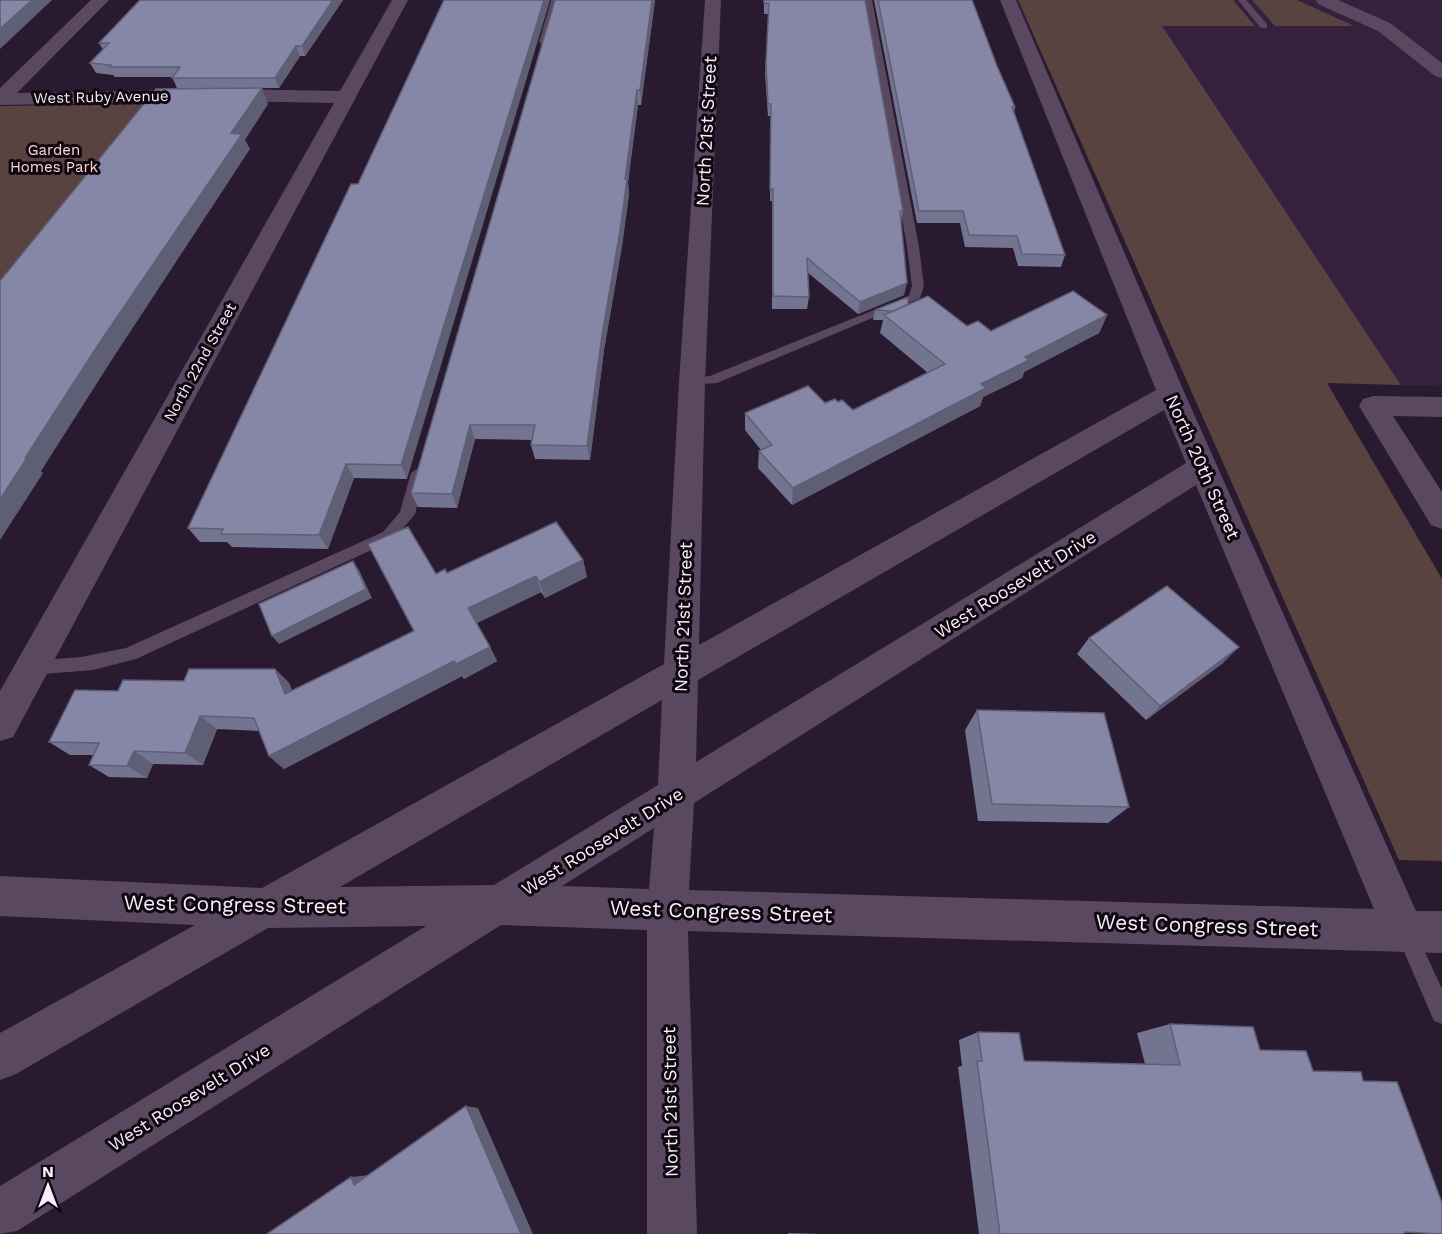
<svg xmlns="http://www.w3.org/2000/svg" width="1442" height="1234" viewBox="0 0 1442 1234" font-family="'Work Sans',sans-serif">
	<rect width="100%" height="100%" fill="#2a1a30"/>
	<path fill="#36213d" d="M1142 0H1442V386L1401 385Z"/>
	<path fill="#594341" d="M1018 0H1233L1255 26H1162L1401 385 1327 383 1442 579V861L1399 860Z
		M1252 0H1297L1354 26H1275Z
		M166 104 0 312V106Z"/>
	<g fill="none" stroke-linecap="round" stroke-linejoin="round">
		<path fill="#5a4861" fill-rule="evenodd" d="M551 0H559L547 42 543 45 539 42Z
			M864 0H872L919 247 924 286 920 298 717 383 687 385 685 382 687 379 710 376 909 296 912 286 907 247Z
			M1238 0H1246L1267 24V28H1261Z
			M418 468 425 473 415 514 393 540 136 659 93 670 31 675 25 673 22 668 25 663 31 661 81 657 126 648 383 532 400 512 411 473Z
			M1405 921 1412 924 1442 989V1024L1434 1021 1395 931 1398 924Z"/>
		<path fill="#5a4861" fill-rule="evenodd" d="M91 0H109L17 93 231 89 340 91 392 0H408L13 737 0 741V691L334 103 231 101 0 105V88Z
			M705 0H721L705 382 699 645 1156 390 1000 0H1016L1185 394 1416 911H1442V953L688 931 697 1234H647V930L501 925 17 1231 0 1234V1186L426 926 268 928 16 1074 0 1080V1033L195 925 0 916V876L262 888 664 664 679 382ZM1164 410 1186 463 696 762 698 680ZM1196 485 1374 909 689 890 694 803ZM662 700 658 785 494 885 340 887ZM654 828 649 889 562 886Z
			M1316 0H1338L1390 23 1442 63V78L1435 76 1378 31 1318 4Z
			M1373 396 1442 397V417L1393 416 1442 492V529L1431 525 1359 406 1363 399Z"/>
	</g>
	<path fill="#737490" d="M343 0 305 56H300L279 88H177L172 77H115L113 75 96 73 90 63 103 50 99 43Z
		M555 0H655L641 105H638L628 182 629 194 622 246 604 350 590 460 535 459 531 445 532 440 475 439 457 508 418 507 411 493Z
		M764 0H865L903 211 901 222 904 295 858 314 807 272 809 297 807 309H772V201H770L771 116H768L765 74 769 14H764Z
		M874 0H972L997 66 1015 107 1014 113 1065 255 1061 267 1018 266 1013 248 965 247 960 223H917Z
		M351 184 407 479 354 478 328 549 232 547 227 542H200L188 528Z
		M908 304 967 326 991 331 1107 315 1099 333 1024 372 1022 378 983 397 980 406 792 505 758 468 759 451 761 450 745 430V413L838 402 853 410 928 373 880 333 883 320H873L875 310Z
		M583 560 587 577 545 598 541 592 477 623 490 647 497 661 464 679 462 676 284 769 269 756 259 731 217 729 203 765 153 764 147 778 109 777 89 765 93 755H70L49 742 118 691 184 681 275 669 289 683 292 691 414 631 436 574Z
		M1089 638 1223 663 1146 720 1077 654Z
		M977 710 1129 807 1108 823 978 821 965 730Z
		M1170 1024 1260 1050 1313 1071 1404 1234H979L958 1067 962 1066 959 1040 978 1032 1024 1061 1145 1064 1137 1033Z
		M788 1233 822 1234H788Z"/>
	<path fill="#5e5e75" d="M32 0H52L0 49V29Z
		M333 0H343L305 56 302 46Z
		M544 0H550L407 479 401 465Z
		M652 0H655L641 105 640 90Z
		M296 46 300 56 279 88 275 78Z
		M262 88 268 104 245 140 250 149 113 358 41 471 43 473 0 540V499L25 458 231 133Z
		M637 90 638 105 628 182 629 194 622 246 604 350 590 460 587 446 602 335Z
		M907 283 904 295 858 314 860 302Z
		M1107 315 1099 333 1024 372 1022 378 983 397 980 406 792 505 793 488 981 384 1025 357Z
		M470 425 475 439 457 508 452 494Z
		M346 464 354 478 328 549 319 535Z
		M583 560 587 577 545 598 539 582Z
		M353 561 359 570 372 598 279 644 272 636Z
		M536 576 541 592 475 624 468 608Z
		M490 647 497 661 464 679 456 664Z
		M1239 647 1223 663 1146 720 1160 706Z
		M454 661 462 676 284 769 269 756Z
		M275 669 289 683 299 708 285 694Z
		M200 716 217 729 203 765 185 753Z
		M134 751 153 764 147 778 127 766Z
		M466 1106 478 1108 533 1234H521Z
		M370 1175 354 1185 351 1177Z"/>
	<path fill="#8687a7" stroke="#5e5e75" stroke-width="1.5" d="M0 0H32L0 29Z
		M140 0H333L302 46H296L275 78H172L180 67H109L111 65 90 63 109 43H99Z
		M444 0H544L401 465 346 464 319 535 221 534 223 529 188 528 351 184H358Z
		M555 0H652L640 90H637L625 179H627L620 231 602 335 587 446 531 445 535 425H470L452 494 411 493Z
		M764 0H865L903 211H900L907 283 860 302 807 258 809 297 773 296V189H770L771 104H768L766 63 769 3H764Z
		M878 0H972L997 66 1015 107H1012L1065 255 1022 254 1017 236 969 235 963 211H919Z
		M262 88 231 133 242 134 100 342 25 458H27L0 499V281L156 89Z
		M1073 291 1107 315 1025 357 1029 360 981 384 986 388 793 488 759 451 772 445 745 413 808 386 825 403 835 399 838 402 842 400 853 410 945 364 884 315 928 296 967 326 978 321 991 331Z
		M908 297V304L894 311 875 310Z
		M556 522 583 560 539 582 536 576 468 608 490 647 456 664 454 661 269 756 254 718 200 716 185 753 134 751 127 766 89 765 99 743 49 742 75 690 118 691 123 680 184 681 189 669H275L285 694 414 631 368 544 408 527 436 574 445 569 447 573Z
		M353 561 366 589 272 636 259 604Z
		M1167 586 1239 647 1160 706 1089 638Z
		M977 710 1104 713 1129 807 992 804Z
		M1170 1024 1253 1027 1260 1050 1306 1051 1313 1071 1361 1072 1363 1081 1397 1082 1442 1203V1234L1404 1232V1234H1000L977 1061H982L978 1032 1019 1033 1024 1061 1180 1065Z
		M466 1106 521 1234H267L351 1177 354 1185Z"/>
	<g text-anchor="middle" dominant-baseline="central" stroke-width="6" stroke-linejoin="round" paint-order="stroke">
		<g font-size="15" fill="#faeefd" stroke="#0f0811">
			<text transform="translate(101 97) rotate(-1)">West Ruby Avenue</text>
			<text transform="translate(200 362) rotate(-61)">North 22nd Street</text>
		</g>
		<g font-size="15" fill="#fed6d1" stroke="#0f0811">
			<text x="54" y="150">Garden<tspan x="54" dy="17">Homes Park</tspan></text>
		</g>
		<g font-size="18" fill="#faeefd" stroke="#0f0811">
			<text transform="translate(706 131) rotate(-87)">North 21st Street</text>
			<text transform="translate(1203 467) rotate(66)">North 20th Street</text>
			<text transform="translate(1015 584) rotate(-32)">West Roosevelt Drive</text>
			<text transform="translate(683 617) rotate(-88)">North 21st Street</text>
			<text transform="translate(602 841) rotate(-32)">West Roosevelt Drive</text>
			<text transform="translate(189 1097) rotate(-32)">West Roosevelt Drive</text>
			<text transform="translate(670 1102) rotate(-91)">North 21st Street</text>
		</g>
		<g font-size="21" fill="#faeefd" stroke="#0f0811">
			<text transform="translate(235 904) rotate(1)">West Congress Street</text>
			<text transform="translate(721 911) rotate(2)">West Congress Street</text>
			<text transform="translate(1207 925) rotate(2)">West Congress Street</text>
		</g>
	</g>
	<g transform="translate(48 1186)" stroke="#0f0811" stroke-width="4.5" paint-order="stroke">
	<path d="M0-4.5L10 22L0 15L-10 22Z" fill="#faeefd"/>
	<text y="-9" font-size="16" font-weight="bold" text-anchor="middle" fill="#faeefd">N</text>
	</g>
</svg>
